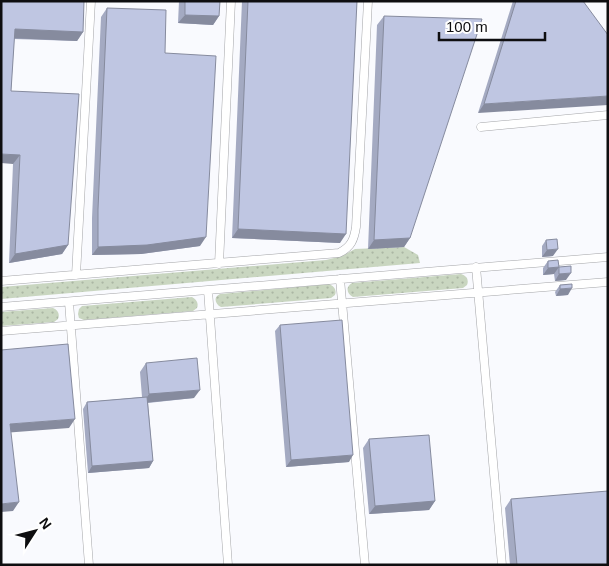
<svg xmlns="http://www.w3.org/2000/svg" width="609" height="566" viewBox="0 0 609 566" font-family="Arial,sans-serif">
	<defs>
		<pattern id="green-dots" width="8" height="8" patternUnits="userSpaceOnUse" patternTransform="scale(1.25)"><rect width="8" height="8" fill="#c9d6c0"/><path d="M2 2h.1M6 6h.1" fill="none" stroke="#abb6a4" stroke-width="1.8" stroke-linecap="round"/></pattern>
	</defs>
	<rect width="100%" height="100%" fill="#f9fafe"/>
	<path fill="url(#green-dots)" d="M404 247 418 255 420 263 1 299V287L326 260 342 256 355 249Z
		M461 274C467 276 469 280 467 285L463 288 353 297C347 294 345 287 352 283Z
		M329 284C334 286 337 290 335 295L331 298 221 307C215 304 213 297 220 294Z
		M192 297C196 299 199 303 197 308L193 311 84 320 79 318 78 314 79 309 82 306Z
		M53 308C58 310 60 314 58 319L54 322 1 326V312Z"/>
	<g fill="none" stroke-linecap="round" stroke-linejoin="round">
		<defs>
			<path id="minor" d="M481 127 608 115
				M219 264 231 1
				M476 267 502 565
				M76 275 91 1
				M340 279 365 565
				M1 281 339 253C351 247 354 240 356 227L368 1
				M208 290 228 565
				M69 302 89 565
				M1 307 608 257
				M1 331 608 282"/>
		</defs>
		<use href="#minor" stroke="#a4a5a8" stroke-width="9"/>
		<use href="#minor" stroke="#fff" stroke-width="8"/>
	</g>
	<path fill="#a4aac2" d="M1 1 83 32 77 41 14 39 11 91 68 245 62 254 9 263 13 164Z
		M179 1H220L219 16 213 25 178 23Z
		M242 1H357L340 243 232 238Z
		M513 1H583L478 113Z
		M107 8 165 53 200 246 141 254 92 255V218L101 17Z
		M384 16 410 238 404 247 368 249 377 25Z
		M546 240 553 256 542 257V246Z
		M548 261 559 267 566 280 555 281 554 274 543 275V268Z
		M560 285 568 295 556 296 555 292Z
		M280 325 349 462 286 467 275 331Z
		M146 363 194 398 148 403 153 461 149 468 88 473 83 409 87 402 142 397 140 372Z
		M369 439 435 501 429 510 369 514 363 448Z
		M511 499 608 565H510L505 508Z"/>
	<path fill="#868b9e" d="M185 15 219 16 213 25 178 23Z
		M15 29 83 32 77 41 8 38Z
		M608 96V105L478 113 484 104Z
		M1 154 20 155 13 164 1 163Z
		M238 229 346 234 340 243 232 238Z
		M206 237 200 246 141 254 92 255 98 247Z
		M410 238 404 247 368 249 374 240Z
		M68 245 62 254 9 263 15 254Z
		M558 249 553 256 542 257 547 250Z
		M559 267 554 274 543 275 548 268Z
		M571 273 566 280 555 281 559 274Z
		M572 288 568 295 556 296 560 289Z
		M200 390 194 398 143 403 149 394Z
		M75 419 69 428 3 433 10 424Z
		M353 455 349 462 286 467 291 460Z
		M153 461 149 468 88 473 92 466Z
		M435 501 429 510 369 514 375 506Z
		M19 502 13 511 1 512V504Z"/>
	<path fill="#bfc6e2" stroke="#868b9e" d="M1 1H84L83 32 15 29 11 91 79 94 68 245 15 254 20 155 1 154Z
		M185 1H220L219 16 185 15Z
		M248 1H357L346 234 238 229Z
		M516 1H583L608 35V96L484 104Z
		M107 8 166 10 165 53 216 56 206 237 147 245 98 247V209Z
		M384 16 482 19 410 238 374 240Z
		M557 239 558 249 547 250 546 240Z
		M558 260 559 267 548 268V261Z
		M571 266V273L559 274V267Z
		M572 284V288L560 289V285Z
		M342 320 353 455 291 460 280 325Z
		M68 344 75 419 10 424 19 502 1 504V350Z
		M197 358 200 390 149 394 146 363Z
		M147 397 153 461 92 466 87 402Z
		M429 435 435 501 375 506 369 439Z
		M608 491V565H517L511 499Z"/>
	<rect width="609" height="566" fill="none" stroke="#0e0e10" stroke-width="5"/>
	<g transform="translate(35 531) rotate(54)" stroke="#ffffff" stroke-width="4" paint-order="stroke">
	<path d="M0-4L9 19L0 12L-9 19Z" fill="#0e0e10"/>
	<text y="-8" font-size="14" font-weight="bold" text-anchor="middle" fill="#0e0e10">N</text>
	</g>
	<path d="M439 32v8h106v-8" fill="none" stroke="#0e0e10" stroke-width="2.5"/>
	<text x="446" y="32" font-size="15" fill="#0e0e10" stroke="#ffffff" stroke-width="4" paint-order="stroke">100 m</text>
</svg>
